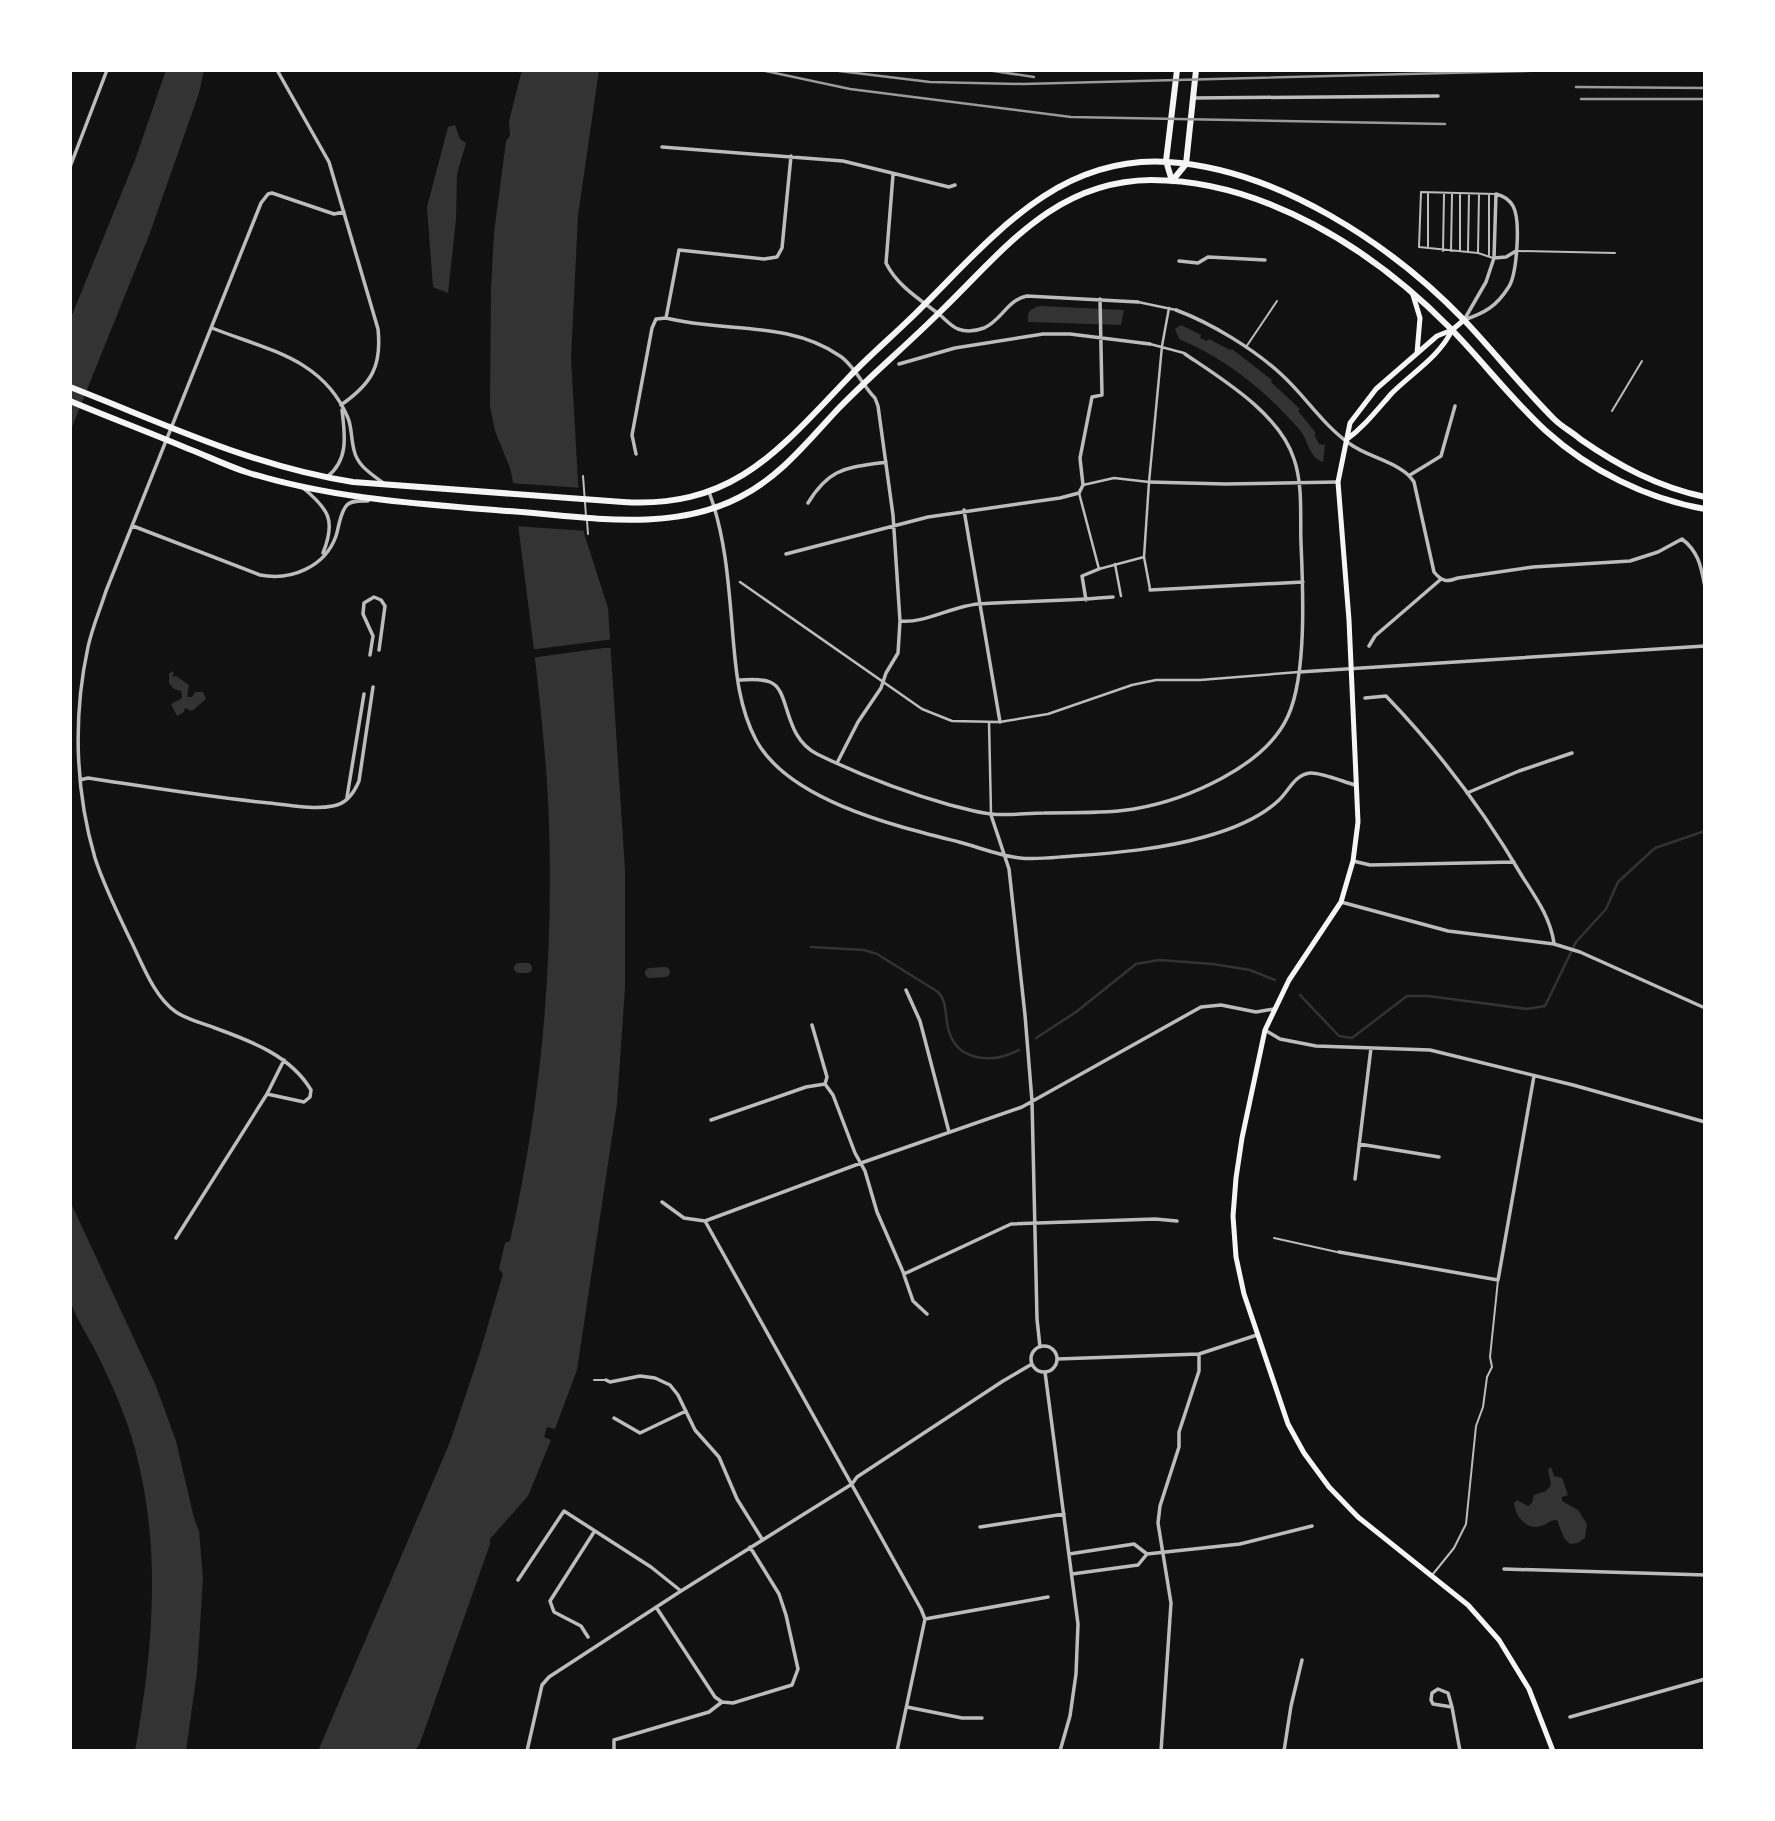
<svg xmlns="http://www.w3.org/2000/svg" width="1775" height="1821" viewBox="0 0 1775 1821" font-family="Cabin,sans-serif">
	<rect width="100%" height="100%" fill="#111"/>
	<path fill="#333" d="M166 70H204L199 93 150 233 70 432V320L135 160Z
		M522 70H599L578 216 571 358 578 482 584 533 608 608 625 870V988L617 1104 577 1370 555 1429 547 1427 544 1437 551 1440 528 1496 490 1539V1544L420 1743 415 1751H318L450 1442 480 1352 503 1274 499 1269 505 1243 510 1241C543 1095 555 948 548 799 542 693 525 587 513 482L510 468 495 431 490 406 491 289 494 233 506 141 510 136 509 121Z
		M455 125 460 139 466 143 457 174 456 219 448 293 433 287 427 207 448 127Z
		M1040 306 1124 310 1121 325 1028 322C1027 311 1030 309 1040 306Z
		M1181 325 1201 335 1200 338 1207 341 1209 339 1230 350 1232 349 1272 380 1271 382 1300 409 1298 411 1316 433 1314 434 1319 444 1325 445 1323 462C1308 457 1309 440 1299 429 1266 391 1225 358 1179 339L1175 329Z
		M172 671 174 673 172 677 176 676 189 685 187 697H192L195 692H203L206 699 192 711 185 708 184 712 177 716 171 704 181 699 182 696 181 691 174 689 169 683V674Z
		M70 1201 156 1386 176 1441 194 1518 199 1531 203 1577 200 1627 197 1672 186 1751H135C153 1650 162 1549 135 1449 126 1415 111 1382 95 1350 88 1336 72 1312 70 1297 66 1268 70 1232 70 1201Z
		M1551 1467 1554 1476 1562 1478 1568 1495 1562 1497V1501L1578 1510 1587 1524 1585 1538 1578 1543 1570 1544 1564 1538 1557 1520C1549 1520 1548 1524 1541 1526 1527 1531 1515 1516 1514 1503L1517 1500 1528 1506 1532 1503 1534 1495 1546 1491 1551 1485 1548 1469Z"/>
	<path fill="#111" d="M509 483 583 488 588 531 514 526Z
		M614 639 615 653 613 648H604L530 658 528 644 531 649H537Z"/>
	<g fill="none" stroke-linecap="round" stroke-linejoin="round">
		<path stroke="#333" stroke-width="2.5" d="M811 947 864 950 877 954 938 992C947 1001 945 1015 948 1028 956 1062 992 1064 1019 1050
			M1300 995 1339 1036 1352 1038 1407 996H1428L1527 1009 1545 1006 1576 942 1606 909 1618 882 1655 848 1705 831
			M1036 1038 1076 1012 1136 964 1159 960 1213 964 1250 970 1275 980"/>
		<path stroke="#333" stroke-width="10" d="M519 968H527
			M650 973 665 972"/>
		<path stroke="#bcbcbc" stroke-width="2" d="M1428 247V193
			M1443 251 1444 194
			M1451 251 1452 194
			M1460 251V194
			M1468 251 1469 194
			M1518 251 1615 253
			M1478 252 1479 194
			M1489 255V195
			M1493 258 1478 253 1419 247 1421 192 1495 194
			M1246 347 1277 301
			M1612 411 1642 361
			M583 476 586 516
			M587 521 588 534
			M1274 1238 1337 1252
			M594 1380H605
			M1433 1574 1454 1548 1466 1524 1476 1426 1483 1407 1487 1377 1492 1367 1490 1357 1498 1280"/>
		<path stroke="#bcbcbc" stroke-width="2.5" d="M1138 302 1176 310
			M1150 344 1184 353
			M1083 485 1114 478 1149 482
			M1079 493 1099 569 1144 557
			M1115 564 1121 596
			M740 582 922 709 952 721 1000 722 1048 714 1132 685 1156 680H1200L1299 672
			M1150 589 1144 557 1149 482 1162 346 1169 308
			M989 722 991 813"/>
		<path stroke="#bcbcbc" stroke-width="3.5" d="M277 70 329 162 378 329C382 367 371 384 341 405
			M1194 98 1438 96
			M662 147 843 161 949 187 955 185
			M1705 157V167
			M70 167 107 70
			M893 175 886 263C897 286 921 300 940 315 946 320 951 326 958 329 966 332 976 331 984 328 1002 320 1007 300 1027 296L1138 302
			M1496 194C1504 196 1509 199 1513 206 1521 220 1517 276 1508 288 1496 307 1484 313 1464 320L1486 282 1494 258Z
			M1494 258 1506 257 1516 251
			M1179 261 1198 263 1208 257 1265 260
			M1176 310C1211 323 1254 349 1282 375 1306 397 1323 425 1350 444 1369 458 1403 463 1414 482L1434 572C1442 582 1447 582 1458 578L1533 567 1630 561 1658 552 1682 539C1699 552 1701 567 1705 587
			M666 318C724 333 788 320 840 356 854 365 863 386 875 398L878 406 893 515 900 621 898 653 886 673 881 688 858 722 837 763
			M212 328C267 350 323 358 348 418 352 428 351 439 354 450 357 465 370 473 382 482
			M899 364 955 348 1043 334H1070L1150 344
			M636 454 632 435 652 328 656 319 666 318 679 250 764 259 777 257 782 248 791 156
			M1410 475 1441 456 1455 406
			M327 477C349 460 345 435 342 410
			M1149 482 1225 484 1338 482
			M303 488C329 509 336 521 323 553
			M709 492C726 537 729 589 733 637 736 672 739 708 756 740 789 801 896 826 959 842 978 847 1000 856 1020 858 1037 860 1056 857 1073 856 1116 853 1162 849 1204 837 1230 830 1259 819 1279 800 1289 791 1294 775 1310 773 1320 772 1344 782 1355 785
			M808 503C830 467 847 468 886 462
			M964 510 1000 722
			M133 526 260 575C291 581 325 567 336 536 339 527 340 512 347 505 352 500 361 501 368 501
			M786 554 928 517 1060 498 1079 493 1083 485 1080 458 1092 397 1102 395 1100 299
			M1150 590 1303 582
			M1086 600 1082 576 1099 569
			M900 621C923 624 953 606 978 604 1023 601 1068 601 1113 597
			M1369 646 1375 636 1440 580
			M370 655 373 636 363 614 364 603 374 597 381 600 385 606 379 650
			M1299 672 1705 646
			M738 680C748 680 760 678 770 682 791 690 782 736 817 754 860 775 904 792 950 805 963 808 978 813 991 814 1008 816 1027 813 1044 813 1073 812 1105 814 1134 809 1186 800 1265 767 1288 716 1307 675 1303 588 1301 543 1300 516 1303 485 1294 459 1280 414 1222 379 1185 354
			M1365 698 1386 696C1438 750 1484 811 1522 876 1536 898 1550 917 1554 943
			M80 780 88 778C148 787 208 797 269 803 290 805 313 810 333 806 346 804 354 793 359 781L373 687
			M1467 793 1519 771 1572 753
			M347 797 364 694
			M991 815 1009 869 1025 1015 1032 1101 1037 1319 1040 1347
			M1353 861 1370 865 1514 862
			M1341 902 1448 931 1554 944 1580 952 1705 1008
			M906 990 920 1021 949 1132
			M812 1025 827 1077 825 1084
			M1265 1030 1280 1039 1316 1046 1430 1050 1573 1085 1705 1122
			M825 1084 833 1095 855 1153 865 1171 877 1212 904 1274 1011 1224 1155 1219 1177 1221
			M267 1094 304 1102 310 1097 311 1090C291 1056 251 1041 215 1028 202 1023 188 1020 176 1012 154 997 142 963 131 941 118 914 104 886 95 858 75 790 73 716 88 647 92 628 100 610 106 591L261 203 268 194 272 193 334 214 344 212
			M711 1120 806 1087 825 1084
			M1359 1144 1439 1157
			M1355 1179 1371 1048
			M662 1202 684 1218 705 1221 861 1163 1022 1107 1201 1007 1221 1005 1256 1012 1274 1009
			M705 1221 921 1609 925 1619 897 1751
			M176 1238 267 1094 284 1060
			M1339 1252 1498 1280 1534 1076
			M904 1275 913 1301 927 1314
			M1031 1359a13 13 0 1 1 26 0a13 13 0 1 1-26 0Z
			M1057 1359 1199 1354 1257 1335
			M1045 1372 1078 1624 1076 1674 1070 1716 1060 1751
			M606 1380 610 1382 640 1376 655 1378 670 1385 678 1395 695 1430 719 1457 737 1499 762 1539
			M614 1418 640 1433 686 1411
			M980 1527 1064 1514
			M1069 1554 1134 1544 1147 1554 1240 1544 1312 1526
			M1504 1569 1705 1575
			M1072 1574 1138 1565 1147 1554
			M518 1580 564 1511 651 1567 681 1591
			M656 1607 715 1697 722 1702 733 1703 792 1685 798 1669 786 1615 779 1594 750 1547
			M925 1619 1048 1597
			M588 1637 581 1626 554 1612 550 1601 594 1532
			M907 1707 962 1718H982
			M1452 1707 1433 1704 1431 1700 1432 1693 1438 1689 1448 1693 1452 1707 1460 1751
			M1570 1717 1705 1679
			M527 1751 542 1685 549 1677 681 1591 852 1484 857 1477 1003 1381 1032 1364
			M614 1751V1740L709 1712 722 1702
			M1161 1751 1171 1603 1158 1523 1160 1506 1179 1447V1432L1199 1371V1354
			M1284 1751 1291 1706 1302 1660"/>
		<path stroke="#f5f5f5" stroke-width="5" d="M1413 295 1420 318 1417 353
			M1464 320 1452 330 1437 336 1376 389 1350 423 1338 482 1349 620 1358 822 1353 861 1341 902 1289 980 1265 1030 1242 1138 1236 1178 1233 1216 1236 1257 1244 1294 1288 1424 1304 1453 1329 1487 1358 1517 1468 1605 1499 1640 1529 1689 1553 1751
			M1346 440C1364 427 1377 410 1392 393 1412 373 1440 356 1452 330"/>
		<path stroke="#f5f5f5" stroke-width="6" d="M1172 181 1186 164 1196 70
			M1172 181 1166 161 1177 70
			M70 387C163 423 254 467 353 482L623 502C734 509 780 449 850 376 874 351 902 328 926 303 995 234 1060 155 1168 162 1277 169 1391 244 1465 321 1495 353 1523 388 1554 419 1562 427 1572 432 1580 439 1619 466 1658 487 1705 497
			M70 401C108 417 146 431 184 447 205 455 225 465 246 472 331 499 419 504 507 511 582 516 670 534 740 497 780 477 808 441 838 409 871 375 907 345 941 311 1004 250 1054 181 1151 180 1263 180 1372 249 1449 327 1482 360 1511 399 1546 431 1589 470 1647 499 1705 509"/>
		<path stroke="#9a9a9a" stroke-width="2.5" d="M761 70 850 89 1071 117 1445 124
			M831 70 930 82 1023 84 1560 70
			M987 70 1034 77
			M1576 87 1705 88
			M1581 99H1705"/>
	</g>
	<rect width="1775" height="1821" fill="none" stroke="#ffffff" stroke-width="144"/>
</svg>
